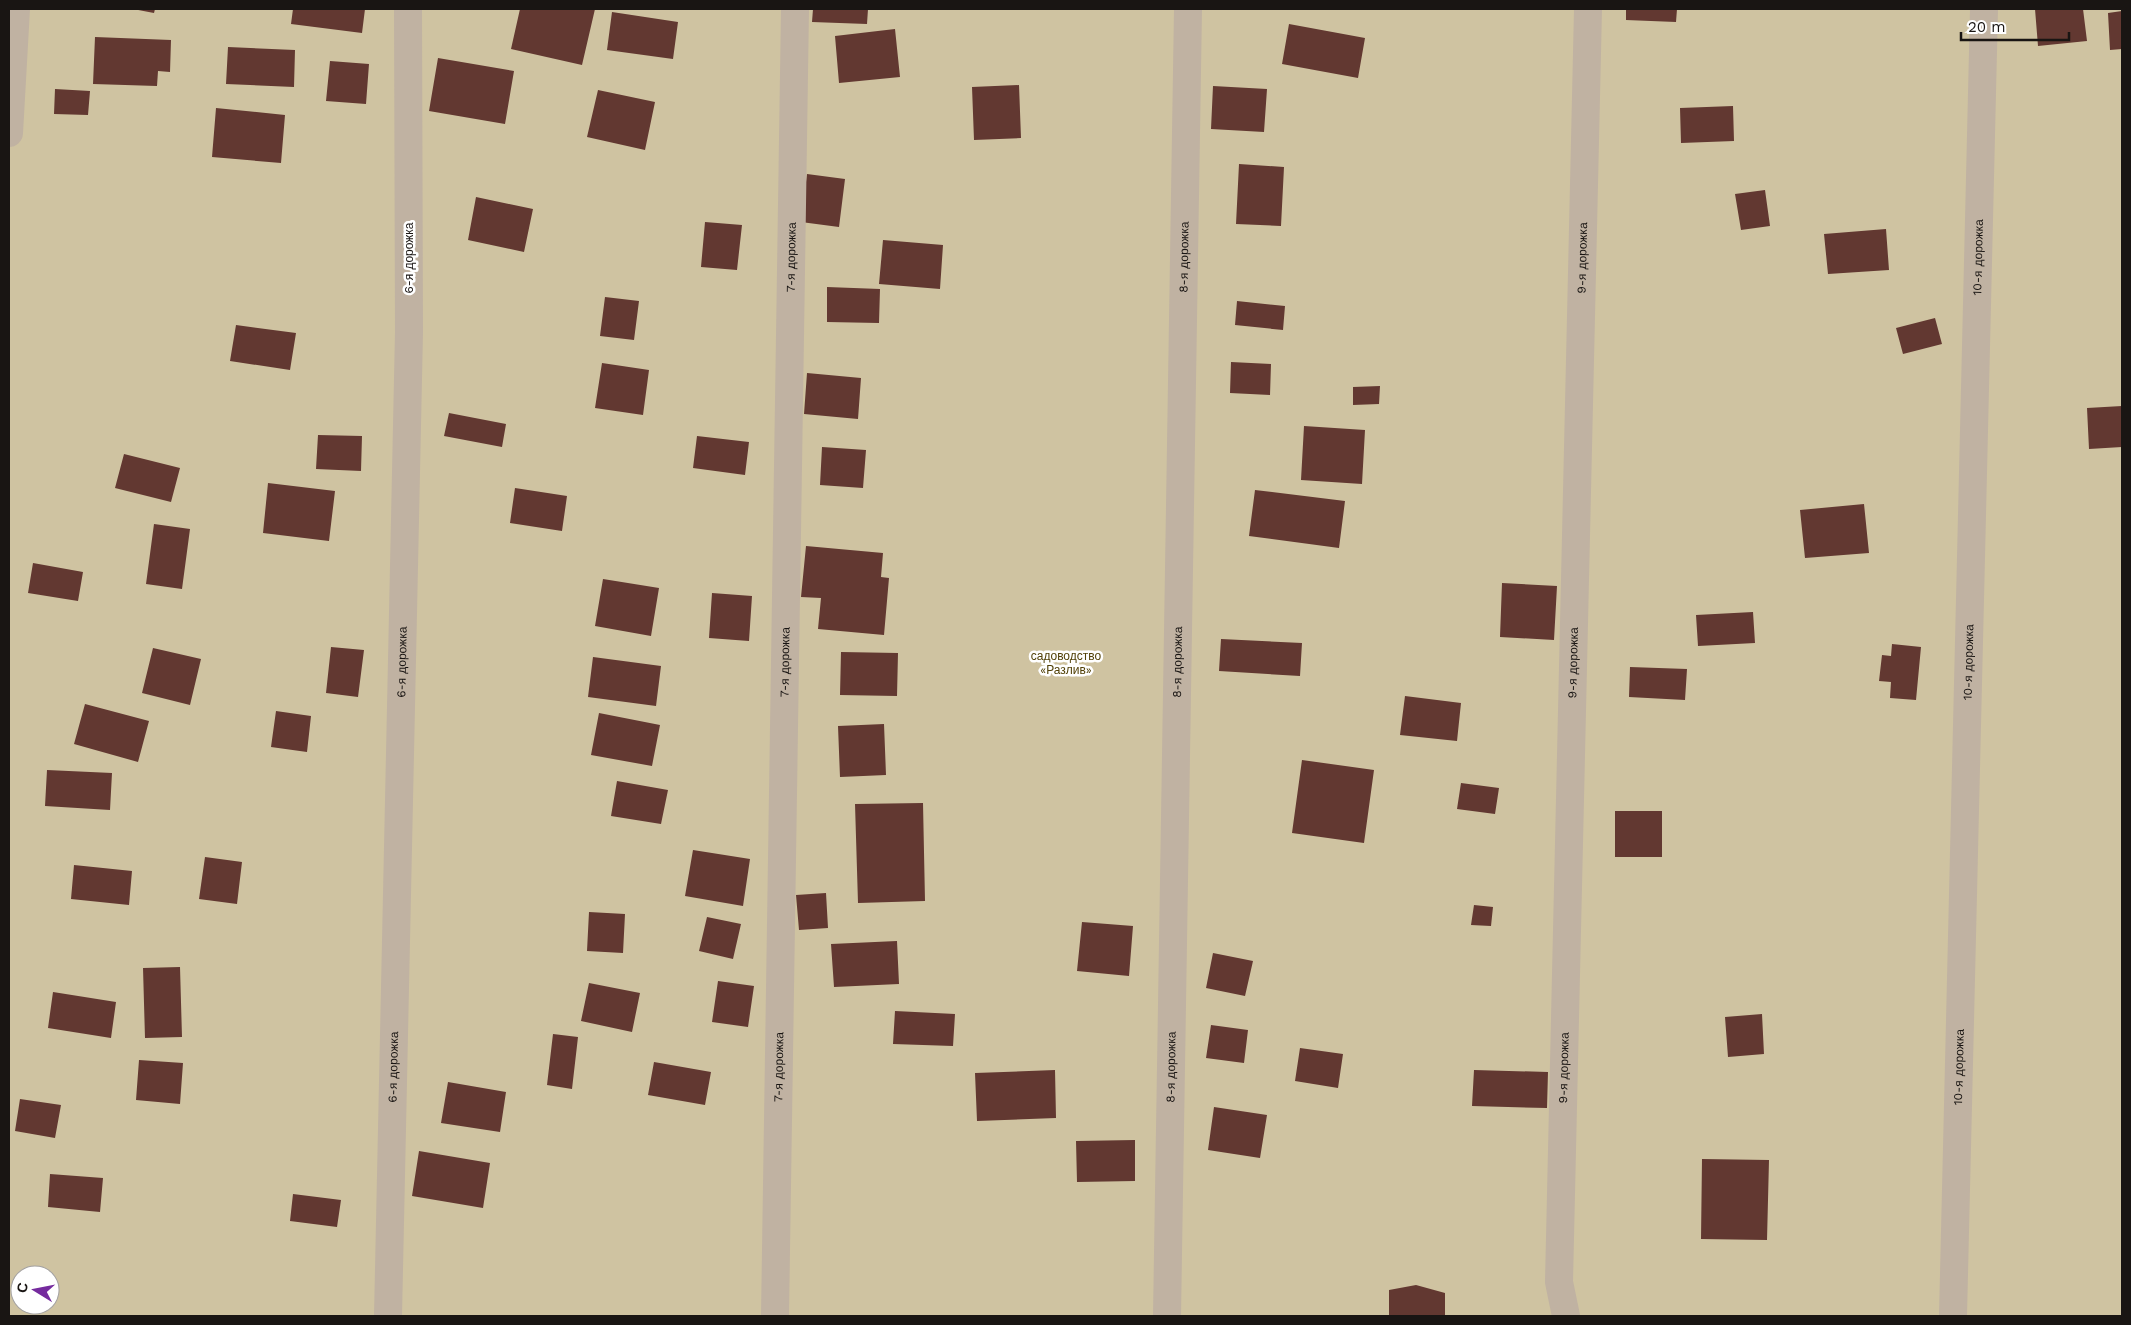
<svg xmlns="http://www.w3.org/2000/svg" width="2131" height="1325" viewBox="0 0 2131 1325" font-family="'Work Sans',sans-serif">
	<rect width="100%" height="100%" fill="#fdf0e9"/>
	<path fill="#cfc3a1" fill-rule="evenodd" d="M9 9H2122V1316H9ZM20 1275H50V1305H20Z"/>
	<path fill="#623831" d="M133 9H155L154 13Z
		M293 9H365L362 33 291 24Z
		M520 9H595L582 65 511 49Z
		M813 9H868L867 24 812 22Z
		M1626 9H1677L1676 22 1626 20Z
		M2035 9H2083L2087 41 2038 46Z
		M2122 11V49L2110 50 2108 13Z
		M612 12 678 22 673 59 607 50Z
		M1289 24 1365 38 1358 78 1282 64Z
		M895 29 900 77 839 83 835 36Z
		M95 37 171 40 170 72 158 71 157 86 93 84Z
		M228 47 295 50 294 87 226 84Z
		M438 58 514 71 505 124 429 111Z
		M330 61 369 64 366 104 326 101Z
		M1019 85 1021 138 974 140 972 87Z
		M1213 86 1267 89 1264 132 1211 129Z
		M55 89 90 91 88 115 54 114Z
		M598 90 655 102 645 150 587 137Z
		M1733 106 1734 141 1681 143 1680 108Z
		M216 108 285 115 281 163 212 157Z
		M1239 164 1284 167 1281 226 1236 224Z
		M807 174 845 179 839 227 801 222Z
		M1765 190 1770 226 1741 230 1735 194Z
		M476 197 533 209 524 252 468 240Z
		M705 222 742 225 737 270 701 267Z
		M1886 229 1889 270 1828 274 1824 234Z
		M883 240 943 245 940 289 879 284Z
		M827 287 880 289 879 323 827 322Z
		M605 297 639 301 634 340 600 336Z
		M1237 301 1285 306 1283 330 1235 325Z
		M1935 318 1942 344 1903 354 1896 328Z
		M236 325 296 333 290 370 230 361Z
		M1231 362 1271 364 1270 395 1230 393Z
		M602 363 649 370 643 415 595 408Z
		M807 373 861 378 858 419 804 414Z
		M1380 386 1379 404 1353 405V387Z
		M2122 406V447L2089 449 2087 408Z
		M449 413 506 424 502 447 444 436Z
		M1304 426 1365 430 1362 484 1301 480Z
		M318 435 362 436 361 471 316 469Z
		M697 436 749 442 745 475 693 468Z
		M822 447 866 450 863 488 820 485Z
		M124 454 180 468 171 502 115 488Z
		M268 483 335 491 329 541 263 533Z
		M515 488 567 496 562 531 510 523Z
		M1255 490 1345 501 1339 548 1249 536Z
		M1864 504 1869 553 1805 558 1800 510Z
		M154 524 190 529 182 589 146 584Z
		M806 546 883 553 881 577 889 578 884 635 818 629 821 598 801 597Z
		M33 563 83 572 78 601 28 593Z
		M603 579 659 588 651 636 595 626Z
		M1502 583 1557 586 1554 640 1500 637Z
		M712 593 752 596 749 641 709 638Z
		M1753 612 1755 643 1698 646 1696 615Z
		M1221 639 1302 643 1300 676 1219 671Z
		M1892 644 1921 647 1916 700 1890 698 1891 682 1879 681 1882 655 1891 656Z
		M331 647 364 650 358 697 326 693Z
		M153 648 201 659 190 705 142 693Z
		M841 652 898 653 897 696 840 695Z
		M593 657 661 666 656 706 588 697Z
		M1630 667 1687 669 1685 700 1629 697Z
		M1405 696 1461 703 1457 741 1400 735Z
		M85 704 149 721 138 762 74 744Z
		M276 711 311 716 307 752 271 747Z
		M599 713 660 725 652 766 591 755Z
		M884 724 886 775 840 777 838 726Z
		M1302 760 1374 770 1364 843 1292 833Z
		M47 770 112 773 110 810 45 806Z
		M617 781 668 790 661 824 611 816Z
		M1461 783 1499 788 1495 814 1457 809Z
		M923 803 925 901 858 903 855 804Z
		M1615 811H1662V857H1615Z
		M693 850 750 859 743 906 685 896Z
		M205 857 242 862 237 904 199 899Z
		M74 865 132 871 129 905 71 899Z
		M826 893 828 928 799 930 796 895Z
		M1474 905 1493 907 1491 926 1471 925Z
		M589 912 625 914 623 953 587 951Z
		M707 917 741 924 733 959 699 951Z
		M1082 922 1133 926 1129 976 1077 971Z
		M897 941 899 984 834 987 831 944Z
		M1213 953 1253 961 1245 996 1206 988Z
		M180 967 182 1037 145 1038 143 968Z
		M718 981 754 986 748 1027 712 1022Z
		M589 983 640 993 632 1032 581 1021Z
		M53 992 116 1002 111 1038 48 1028Z
		M895 1011 955 1014 953 1046 893 1044Z
		M1762 1014 1764 1054 1728 1057 1725 1017Z
		M1211 1025 1248 1030 1244 1063 1206 1058Z
		M553 1034 578 1037 572 1089 547 1085Z
		M1300 1048 1343 1054 1338 1088 1295 1081Z
		M139 1060 183 1063 180 1104 136 1100Z
		M654 1062 711 1072 705 1105 648 1095Z
		M1055 1070 1056 1118 977 1121 975 1073Z
		M1474 1070 1548 1072 1547 1108 1472 1106Z
		M448 1082 506 1092 500 1132 441 1123Z
		M20 1099 61 1105 55 1138 15 1131Z
		M1214 1107 1267 1115 1260 1158 1208 1150Z
		M1135 1140V1181L1077 1182 1076 1141Z
		M419 1151 490 1163 483 1208 412 1196Z
		M1702 1159 1769 1160 1767 1240 1701 1239Z
		M50 1174 103 1178 100 1212 48 1207Z
		M293 1194 341 1200 337 1227 290 1221Z
		M1416 1285 1445 1293V1316H1389V1290Z"/>
	<g fill="none" stroke-linecap="round" stroke-linejoin="round">
		<g stroke="#c0b2a2" stroke-width="28">
			<path d="M9 133 16 9"/>
			<path id="s1" d="M388 1316 409 332 408 9"/>
			<path id="s2" d="M775 1316 795 9"/>
			<path id="s3" d="M1167 1316 1188 9"/>
			<path id="s4" d="M1566 1316 1559 1282 1588 9"/>
			<path id="s5" d="M1953 1316 1984 9"/>
		</g>
	</g>
	<g text-anchor="middle" dominant-baseline="central" stroke-width="5" stroke-linejoin="round" paint-order="stroke">
		<g font-size="12" fill="#191513" stroke="#fff">
			<text transform="translate(409 258) rotate(-90)">6-я дорожка</text>
			<text stroke="none"><textPath href="#s2" startOffset="1059">7-я дорожка</textPath></text>
			<text stroke="none"><textPath href="#s3" startOffset="1059">8-я дорожка</textPath></text>
			<text stroke="none"><textPath href="#s4" startOffset="1059">9-я дорожка</textPath></text>
			<text stroke="none"><textPath href="#s5" startOffset="1059">10-я дорожка</textPath></text>
			<text stroke="none"><textPath href="#s1" startOffset="654">6-я дорожка</textPath></text>
			<text stroke="none"><textPath href="#s2" startOffset="654">7-я дорожка</textPath></text>
			<text stroke="none"><textPath href="#s3" startOffset="654">8-я дорожка</textPath></text>
			<text stroke="none"><textPath href="#s4" startOffset="654">9-я дорожка</textPath></text>
			<text stroke="none"><textPath href="#s5" startOffset="654">10-я дорожка</textPath></text>
			<text stroke="none"><textPath href="#s1" startOffset="249">6-я дорожка</textPath></text>
			<text stroke="none"><textPath href="#s2" startOffset="249">7-я дорожка</textPath></text>
			<text stroke="none"><textPath href="#s3" startOffset="249">8-я дорожка</textPath></text>
			<text stroke="none"><textPath href="#s5" startOffset="249">10-я дорожка</textPath></text>
			<text stroke="none"><textPath href="#s4" startOffset="249">9-я дорожка</textPath></text>
		</g>
		<g font-size="12" fill="#524108" stroke="#fff">
			<text x="1066" y="656">садоводство<tspan x="1066" dy="14">«Разлив»</tspan></text>
		</g>
	</g>
	<rect width="2131" height="1325" fill="none" stroke="#191513" stroke-width="20"/>
	<g transform="translate(35 1290) rotate(280)"><circle r="24" fill="#ffffff" stroke="#a3a1a1"/>
	<path d="M0-4L9 19L0 12L-9 19Z" fill="#752b9e"/>
	<text y="-8" font-size="14" font-weight="bold" text-anchor="middle" fill="#191513">С</text>
	</g>
	<path d="M1961 32v8h108v-8" fill="none" stroke="#191513" stroke-width="2.5"/>
	<text x="1968" y="32" font-size="15" fill="#191513" stroke="#ffffff" stroke-width="4" paint-order="stroke">20 m</text>
</svg>
